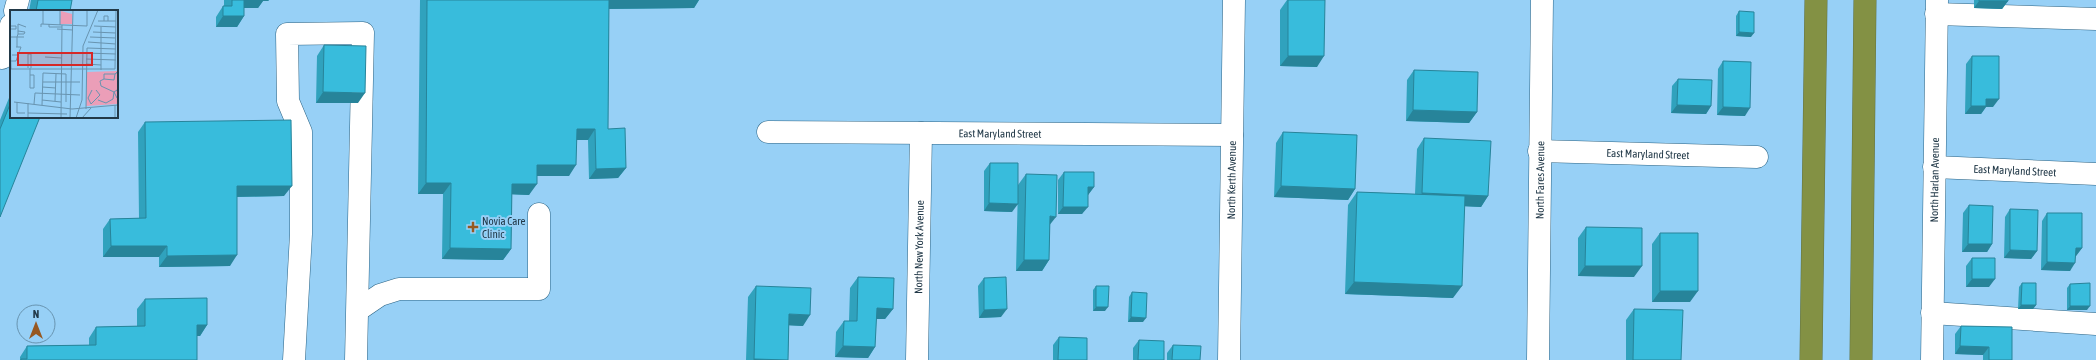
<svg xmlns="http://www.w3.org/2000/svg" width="2096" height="360" viewBox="0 0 2096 360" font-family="'Asap Condensed',sans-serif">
	<rect width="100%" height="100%" fill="#97d0f6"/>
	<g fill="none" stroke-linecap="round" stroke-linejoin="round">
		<defs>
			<g id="minor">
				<path d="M15 11 18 0"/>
				<path d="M1936 14 2096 19"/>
				<path d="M2 58 11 25"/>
				<path id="s1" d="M768 132 1232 135"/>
				<path id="s2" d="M1539 151 1757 157"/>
				<path id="s3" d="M1934 167 2096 174"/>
				<path d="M358 310 380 295 399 289H539V214"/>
				<path d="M1932 313 2096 324"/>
				<path d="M294 360 301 234V132L288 101 287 34 363 33 356 360"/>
				<path id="s4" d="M917 360 921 133"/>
				<path id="s5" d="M1229 360 1234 0"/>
				<path id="s6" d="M1538 360 1542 0"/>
				<path id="s7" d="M1932 360 1937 0"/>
			</g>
			<path id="highway" d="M1811 360 1816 0
				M1861 360 1865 0"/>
		</defs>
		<use href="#minor" stroke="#2b6384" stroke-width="23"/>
		<use href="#highway" stroke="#617245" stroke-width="23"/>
		<use href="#minor" stroke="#fff" stroke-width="22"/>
		<use href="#highway" stroke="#839144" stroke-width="22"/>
	</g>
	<path fill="#30a2bd" d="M31 0H72L70 11H29Z
		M224 0H269L268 1H263L258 8H244V16L237 27H216V17L223 6H224Z
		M420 0H699L694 8 609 9 608 129 626 168 618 178 589 179 588 140H577L569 176H537L529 195 512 194 511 249 503 260 442 259 443 194H418Z
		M1287 0H1325L1317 67 1280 66V10Z
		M1974 0H2008V1L2002 9 1974 8Z
		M1739 11 1751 37 1736 36V16Z
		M324 45 358 103H316L317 56Z
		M1972 56 1993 107H1986L1981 114H1965L1966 64Z
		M1723 61 1745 116 1717 115 1718 69Z
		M1414 70 1477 112 1469 123 1406 121 1407 80Z
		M1678 79 1711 106 1706 114 1671 113 1672 86Z
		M11 93V117L0 217V120Z
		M145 122 284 196 237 197 230 266 159 267V257H103V229L110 219 139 218 138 132Z
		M1283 132 1355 189 1348 200 1274 197 1276 143Z
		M1424 138 1488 196 1481 207 1464 206 1453 298 1345 294 1348 205 1357 192 1415 194 1417 149Z
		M990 163 1012 212 984 211V171Z
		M1064 172 1094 187 1088 195 1082 214H1058V180Z
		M1026 174 1050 225 1049 260 1042 271H1016L1018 185Z
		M1969 205 1992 244 1987 252H1962L1963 213Z
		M2010 209 2037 251 2031 259 2004 258 2005 217Z
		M2047 213 2082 248 2076 256H2075L2070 271 2041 270 2042 221Z
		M1586 227 1634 277 1578 276V238Z
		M1660 233 1690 302H1652V244Z
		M1972 258 1989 287H1966V266Z
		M858 277 893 309 885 319H876L875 347 868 358 835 357 836 332 844 321H849L850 288Z
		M984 278 1001 317 979 318 978 286Z
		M2022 283 2036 305 2033 309H2018L2019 287Z
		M2070 284 2087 310H2067V288Z
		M756 286 803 326 789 325 788 360H746L748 297Z
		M1096 286 1105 311H1093V290Z
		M1132 292 1143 322H1128L1129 297Z
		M145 299 207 325 200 336H197V360H20V357L27 346 89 345V338L96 327 137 326V309Z
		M1634 309 1681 360H1626V320Z
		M1961 326 2012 360H1983V355L1955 354V334Z
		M1059 337 1087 360H1053V345Z
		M1139 340 1164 360H1133V348Z
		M1173 345 1200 360H1167V353Z"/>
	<path fill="#27849a" d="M243 0H269L268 1H263L258 8H237Z
		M608 0H699L694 8 602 9Z
		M1979 1H2008L2002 9 1974 8Z
		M223 16H244L237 27H216Z
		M1739 32 1754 33 1751 37 1736 36Z
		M1288 56H1324L1317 67 1280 66Z
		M323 92 365 93 358 103H316Z
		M1986 99H1999L1993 107H1986L1981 114H1965L1971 106Z
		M1677 105 1711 106 1706 114 1671 113Z
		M1723 107 1750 108 1745 116 1717 115Z
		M1413 110 1477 112 1469 123 1406 121Z
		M577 129H595L588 140H569Z
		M537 165H576L569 176H529Z
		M626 168 618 178 589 179 596 169Z
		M426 183H451L443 194H418Z
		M512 184H537L529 195 504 194Z
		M237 186H292L284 196 229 197Z
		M1281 186 1355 189 1348 200 1274 197Z
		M1088 187H1094L1088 195Z
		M1422 193 1488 196 1481 207 1414 204Z
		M989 203 1018 204 1012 212 984 211Z
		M1063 207H1088L1082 214H1058Z
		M1050 216 1056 217 1048 227Z
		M1968 244H1992L1987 252H1962Z
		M111 246H167L159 257H103Z
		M450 248 511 249 503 260 442 259Z
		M2076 248H2082L2076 256H2070Z
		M2010 250 2037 251 2031 259 2004 258Z
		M237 255 230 266 159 267 167 256Z
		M1024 260H1049L1042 271H1016Z
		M2047 262 2075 263 2070 271 2041 270Z
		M1585 266H1642L1634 277 1578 276Z
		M1972 279H1995L1989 287H1966Z
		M1354 282 1462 286 1453 298 1345 294Z
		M1660 291H1698L1690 302H1652Z
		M2021 305H2036L2033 309H2018Z
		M2070 306H2090L2087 310H2067Z
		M1096 307H1108L1105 311H1093Z
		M877 308 893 309 885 319H869Z
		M1007 309 1001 317 979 318 984 310Z
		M789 314 810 315 803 326 781 325Z
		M1131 317 1146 318 1143 322H1128Z
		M197 325H207L200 336H189Z
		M843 346 875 347 868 358 835 357Z
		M1960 346 1989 347 1983 355 1955 354Z
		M754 359 788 360H753Z"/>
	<path fill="#38bcdc" stroke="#27849a" d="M38 0H72L70 11H36Z
		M232 0H244V16H223V6H232Z
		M427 0H609L608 129 625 128 626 168 596 169 595 129H577L576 165H537V184H512L511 249 450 248 451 183H426Z
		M1288 0H1325L1324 56H1288Z
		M1979 0H2008V1H1979Z
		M1739 11 1754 12V33L1739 32Z
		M324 45 366 46 365 93 323 92Z
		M1972 56H1999V99H1986V106H1971Z
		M1723 61 1751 62 1750 108 1723 107Z
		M1414 70 1478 72 1477 112 1413 110Z
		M1678 79 1712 80 1711 106 1677 105Z
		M11 102V117H40L0 217V129Z
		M291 120 292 186H237V255L167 256V246H111L110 219 146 218 145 122Z
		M1283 132 1357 135 1355 189 1281 186Z
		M1424 138 1491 141 1488 196 1422 193Z
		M990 163H1018V204L989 203Z
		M1064 172H1094V187H1088V207H1063Z
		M1026 174 1057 175 1056 217 1050 216 1049 260H1024Z
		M1357 192 1465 196 1462 286 1354 282Z
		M1969 205 1993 206 1992 244H1968Z
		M2010 209 2038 210 2037 251 2010 250Z
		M2047 213H2082V248H2076L2075 263 2047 262Z
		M1586 227 1642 228V266H1585Z
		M1660 233H1698V291H1660Z
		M1972 258H1995V279H1972Z
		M858 277 894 278 893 309 877 308 875 347 843 346 844 321H857Z
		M1006 277 1007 309 984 310V278Z
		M2022 283H2036V305H2021Z
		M2090 283V306H2070V284Z
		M756 286 811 288 810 315 789 314 788 360 754 359Z
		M1096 286H1109L1108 307H1096Z
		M1132 292 1147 293 1146 318 1131 317Z
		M207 298V325H197V360H21V359H27V346L96 345V327L145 326V299Z
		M1634 309 1683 310 1681 360H1633Z
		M1961 326 2012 327V360H1989V347L1960 346Z
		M1059 337 1087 338V360H1058Z
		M1139 340 1164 341V360H1138Z
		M1173 345 1201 346 1200 360H1172Z"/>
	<path fill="#975820" stroke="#97d0f6" stroke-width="1.5" d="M471 221h4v4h4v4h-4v4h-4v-4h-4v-4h4z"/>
	<g text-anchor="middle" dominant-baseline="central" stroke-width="4" stroke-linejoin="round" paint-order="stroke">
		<g font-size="11" fill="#223948" stroke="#97d0f6">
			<text stroke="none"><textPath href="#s1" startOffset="232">East Maryland Street</textPath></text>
			<text stroke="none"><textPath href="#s2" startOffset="109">East Maryland Street</textPath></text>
			<text stroke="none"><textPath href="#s3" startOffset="81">East Maryland Street</textPath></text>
			<text stroke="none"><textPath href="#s5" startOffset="180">North Kerth Avenue</textPath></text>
			<text stroke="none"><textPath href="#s6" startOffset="180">North Fares Avenue</textPath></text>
			<text stroke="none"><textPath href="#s7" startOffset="180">North Harlan Avenue</textPath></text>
			<text stroke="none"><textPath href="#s4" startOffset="113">North New York Avenue</textPath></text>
		</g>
		<g font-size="11" fill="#223948" stroke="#97d0f6" text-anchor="start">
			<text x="482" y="221">Novia Care<tspan x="482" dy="13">Clinic</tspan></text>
		</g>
	</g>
	<g transform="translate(10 10)">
		<rect width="108" height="108" fill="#97d0f6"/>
		<path d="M108 0V94L76 96 77 62 107 61ZM51 1 62 4V14H50Z" fill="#eb9eb8"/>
		<path fill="none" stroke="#6894b0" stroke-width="1" d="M88 11H106M94 11V6H98V11M33 14V0M39 14V17H52M50 15V0M0 16H6V19H0M84 16 106 17M31 17V14L77 16V0M47 19 63 20M8 21V14L16 17M83 22 106 23M0 26 1 59M1 27H14M80 27 106 28M78 32 106 34M6 37H11L8 45M7 37V27L8 24V21L15 22 14 24H8M76 43 106 44M35 47 52 48M76 49 106 50M1 51H6L8 45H2M76 54 91 55M18 58V44H21V58M0 59H74M74 59H105L106 0M91 60V17M108 61 105 64 104 70 94 69V64H105L108 62M33 63 56 64V92M20 65H24V78H20V58M33 72H70M32 77 46 78M82 80 78 88 81 94 90 85 86 80M107 88 104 82 107 80 108 84M32 90 51 92M88 90 96 93 103 89 104 82 91 76 90 71 94 69M45 91 46 64M4 92 62 99 108 95M7 92V103H15M24 94 25 83 70 85M32 95 33 63M76 99 77 38 106 39M18 103 57 104M18 108V93M51 108 52 15M60 108 63 0M66 108 72 90 73 36 88 0M72 108 81 98M105 108V95"/>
		<path fill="#d62828" fill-opacity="0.15" stroke="#d62828" stroke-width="2" d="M8 43H82V55H8Z"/>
		<rect width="108" height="108" fill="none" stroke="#223948" stroke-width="2"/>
	</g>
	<g transform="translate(36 324)"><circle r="19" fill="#97d0f6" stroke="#6894b0"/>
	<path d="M0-3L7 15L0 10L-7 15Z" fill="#975820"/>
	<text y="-6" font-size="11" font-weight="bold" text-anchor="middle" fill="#223948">N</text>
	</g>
</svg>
